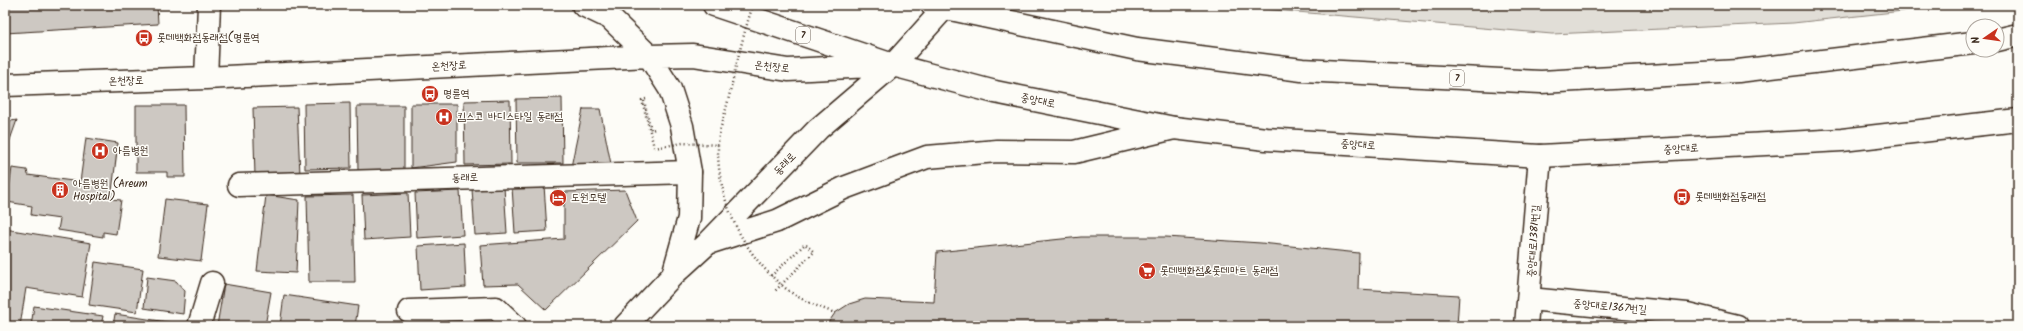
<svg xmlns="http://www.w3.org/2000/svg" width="2023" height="331" viewBox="0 0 2023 331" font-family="Kalam,'Poor Story',sans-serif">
	<rect width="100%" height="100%" fill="#fdfcf7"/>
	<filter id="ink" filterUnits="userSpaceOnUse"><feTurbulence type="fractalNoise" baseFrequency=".025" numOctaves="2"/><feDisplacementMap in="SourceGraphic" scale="8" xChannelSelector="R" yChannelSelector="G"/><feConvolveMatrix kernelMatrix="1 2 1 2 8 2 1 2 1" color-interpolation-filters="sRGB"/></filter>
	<g filter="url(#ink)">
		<path fill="#e1ded7" stroke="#8e847a" d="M1216 5H1938L1903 11 1793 23 1552 34Z"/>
		<path fill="#cdc8c2" stroke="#3b2a1e" d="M5 5H157L158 24 5 33Z
			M562 98 563 163H517L516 99Z
			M510 100 511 164 465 165 464 101Z
			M350 103 351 168 305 169 304 104Z
			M411 104H457V162L411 168Z
			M136 105H184L185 177H167V172H136Z
			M357 106H404V170L358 171Z
			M297 107 300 175 255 176 253 108Z
			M583 109H600L612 169 571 167Z
			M17 120 5 154V122Z
			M86 138 118 143 111 199 121 200 116 234 103 232V237L58 230 60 219 31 215 32 206 7 202 12 168 27 170 28 175 80 182Z
			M544 185 547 231 515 233 512 187Z
			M504 187 507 233 475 235 472 189Z
			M625 190 637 221 546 310 518 284 483 285 480 245 564 239V192Z
			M460 191 463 235 417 238 415 193Z
			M408 193 410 237 364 240 362 195Z
			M266 195 299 200 296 273 257 271Z
			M353 195 355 282H309L307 196Z
			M165 199 208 204 201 261 158 256Z
			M5 229 91 243 82 297 26 288 20 326H5Z
			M1081 237H1166L1261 243 1359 253 1358 289 1459 295 1457 326H826L835 313 849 304 865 299 934 302 937 252Z
			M464 243 466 287 420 290 418 246Z
			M95 262 143 269 137 312 89 305Z
			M147 277 176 281 185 291 183 314 144 308Z
			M224 284 271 292 265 326H217Z
			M284 295 358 306 355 326H280Z
			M34 306 103 316 101 326H31Z
			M115 314 180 324 179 326H113Z"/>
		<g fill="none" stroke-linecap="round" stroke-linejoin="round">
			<defs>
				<path id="street" d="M239 185 690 172
					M1529 299 1687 314 1737 326
					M409 311 496 308 515 326
					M199 326 212 283"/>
				<path id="secondary" d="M583 5 610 18 649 56 670 89 682 126 690 172 689 218 673 275
					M206 78 209 5
					M5 85 206 78 649 56 693 55 788 70 893 65
					M708 243 777 221 844 188 927 157 997 151 1074 152 1174 128
					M625 326 673 275 708 243 818 129 893 65 947 5
					M1526 326 1540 156"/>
				<path id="primary" d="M714 5 893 65 995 92 1174 128 1266 139 1540 156 1842 140 2018 120
					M932 5 1137 49 1302 70 1541 82 1738 71 1973 43
					M1997 40 2018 35"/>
			</defs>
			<use href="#street" stroke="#3b2a1e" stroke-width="25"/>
			<use href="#secondary" stroke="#3b2a1e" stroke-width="25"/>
			<use href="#primary" stroke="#3b2a1e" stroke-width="25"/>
			<path stroke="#3b2a1e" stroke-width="2.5" stroke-dasharray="1 3" stroke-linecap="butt" d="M646 99 642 100 654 147
				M644 101 651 130 655 129
				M771 276 805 244 814 252 774 292"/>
			<use href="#street" stroke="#fdfcf7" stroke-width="22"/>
			<use href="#secondary" stroke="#fdfcf7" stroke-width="22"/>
			<use href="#primary" stroke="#fdfcf7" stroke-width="22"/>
			<path stroke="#3b2a1e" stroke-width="2.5" stroke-dasharray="1 3" stroke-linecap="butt" d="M753 5C742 38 735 71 727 105 724 118 718 133 718 146 717 202 744 257 789 291 803 301 819 307 835 313
				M654 148 683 143 718 145"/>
		</g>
	</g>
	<defs>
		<symbol id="bus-disc" viewBox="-11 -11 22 22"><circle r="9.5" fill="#c8321e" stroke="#fdfcf7"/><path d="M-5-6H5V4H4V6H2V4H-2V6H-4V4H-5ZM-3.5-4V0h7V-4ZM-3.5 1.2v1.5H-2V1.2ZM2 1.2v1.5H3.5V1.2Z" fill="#fff"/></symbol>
		<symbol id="hospital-disc" viewBox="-11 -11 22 22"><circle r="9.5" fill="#c8321e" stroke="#fdfcf7"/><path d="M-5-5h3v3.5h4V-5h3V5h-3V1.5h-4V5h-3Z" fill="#fff"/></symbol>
		<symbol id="building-disc" viewBox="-11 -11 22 22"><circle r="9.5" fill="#c8321e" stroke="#fdfcf7"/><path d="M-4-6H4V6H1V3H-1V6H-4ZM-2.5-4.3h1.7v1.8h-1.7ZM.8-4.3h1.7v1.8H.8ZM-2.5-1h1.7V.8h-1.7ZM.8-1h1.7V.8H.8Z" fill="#fff"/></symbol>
		<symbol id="hotel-disc" viewBox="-11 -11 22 22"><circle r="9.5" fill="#c8321e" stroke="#fdfcf7"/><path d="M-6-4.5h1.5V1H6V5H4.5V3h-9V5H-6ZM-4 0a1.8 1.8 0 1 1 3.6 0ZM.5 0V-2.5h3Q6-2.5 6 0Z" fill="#fff"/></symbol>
		<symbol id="supermarket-disc" viewBox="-11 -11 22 22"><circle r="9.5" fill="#c8321e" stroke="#fdfcf7"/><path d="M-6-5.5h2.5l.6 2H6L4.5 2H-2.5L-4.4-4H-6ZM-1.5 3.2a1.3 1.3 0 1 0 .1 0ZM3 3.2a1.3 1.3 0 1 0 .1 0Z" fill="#fff"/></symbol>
	</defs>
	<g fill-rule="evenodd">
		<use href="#bus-disc" x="134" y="28" width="20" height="20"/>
		<use href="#bus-disc" x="420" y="84" width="20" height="20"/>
		<use href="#hospital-disc" x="434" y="107" width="20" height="20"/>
		<use href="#hospital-disc" x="90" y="141" width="20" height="20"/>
		<use href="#building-disc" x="50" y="180" width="20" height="20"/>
		<use href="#bus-disc" x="1672" y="187" width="20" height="20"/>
		<use href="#hotel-disc" x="548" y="188" width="20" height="20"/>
		<use href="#supermarket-disc" x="1137" y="261" width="20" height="20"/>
	</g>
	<g text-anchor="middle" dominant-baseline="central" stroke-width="3" stroke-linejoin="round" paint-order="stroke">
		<g fill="#fdfcf7" stroke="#75695f" stroke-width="1">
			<rect x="796" y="27" width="14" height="16" rx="3"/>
			<rect x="1450" y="70" width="14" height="16" rx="3"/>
		</g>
		<g font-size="10" font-weight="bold" fill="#3b2a1e">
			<text x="803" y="35">7</text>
			<text x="1457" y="78">7</text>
		</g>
		<g font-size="11" fill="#3b2a1e" stroke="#fdfcf7" text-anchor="start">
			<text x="157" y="38">롯데백화점동래점(명륜역</text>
			<text x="443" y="94">명륜역</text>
			<text x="457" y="117">킴스코 바디스타일 동래점</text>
			<text x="113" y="151">아름병원</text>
			<text x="73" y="184">아름병원 (Areum<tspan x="73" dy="13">Hospital)</tspan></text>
			<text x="1695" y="197">롯데백화점동래점</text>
			<text x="571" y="198">도원모텔</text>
			<text x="1160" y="271">롯데백화점&amp;롯데마트 동래점</text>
		</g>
		<g font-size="11" fill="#3b2a1e" stroke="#fdfcf7">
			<text transform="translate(449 66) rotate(-3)">온천장로</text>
			<text transform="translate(772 67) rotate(7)">온천장로</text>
			<text transform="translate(126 81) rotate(-2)">온천장로</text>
			<text transform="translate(1038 101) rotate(11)">중앙대로</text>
			<text transform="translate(1358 145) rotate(4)">중앙대로</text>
			<text transform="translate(1681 149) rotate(-3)">중앙대로</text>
			<text transform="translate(785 164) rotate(-46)">동래로</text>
			<text transform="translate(465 178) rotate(-2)">동래로</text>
			<text transform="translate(1534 241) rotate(-86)">중앙대로1381번길</text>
			<text transform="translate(1610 307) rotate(5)">중앙대로1367번길</text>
		</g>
	</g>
	<rect width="2023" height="331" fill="none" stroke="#fdfcf7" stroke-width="20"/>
	<rect x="10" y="10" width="2003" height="311" fill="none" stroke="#3b2a1e" stroke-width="1.5" filter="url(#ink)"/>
	<g transform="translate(1985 38) rotate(257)"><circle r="19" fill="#fdfcf7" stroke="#afa8a0"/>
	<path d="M0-3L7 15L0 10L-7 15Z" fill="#c8321e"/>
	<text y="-6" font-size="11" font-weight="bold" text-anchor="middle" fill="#3b2a1e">N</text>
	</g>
</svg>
